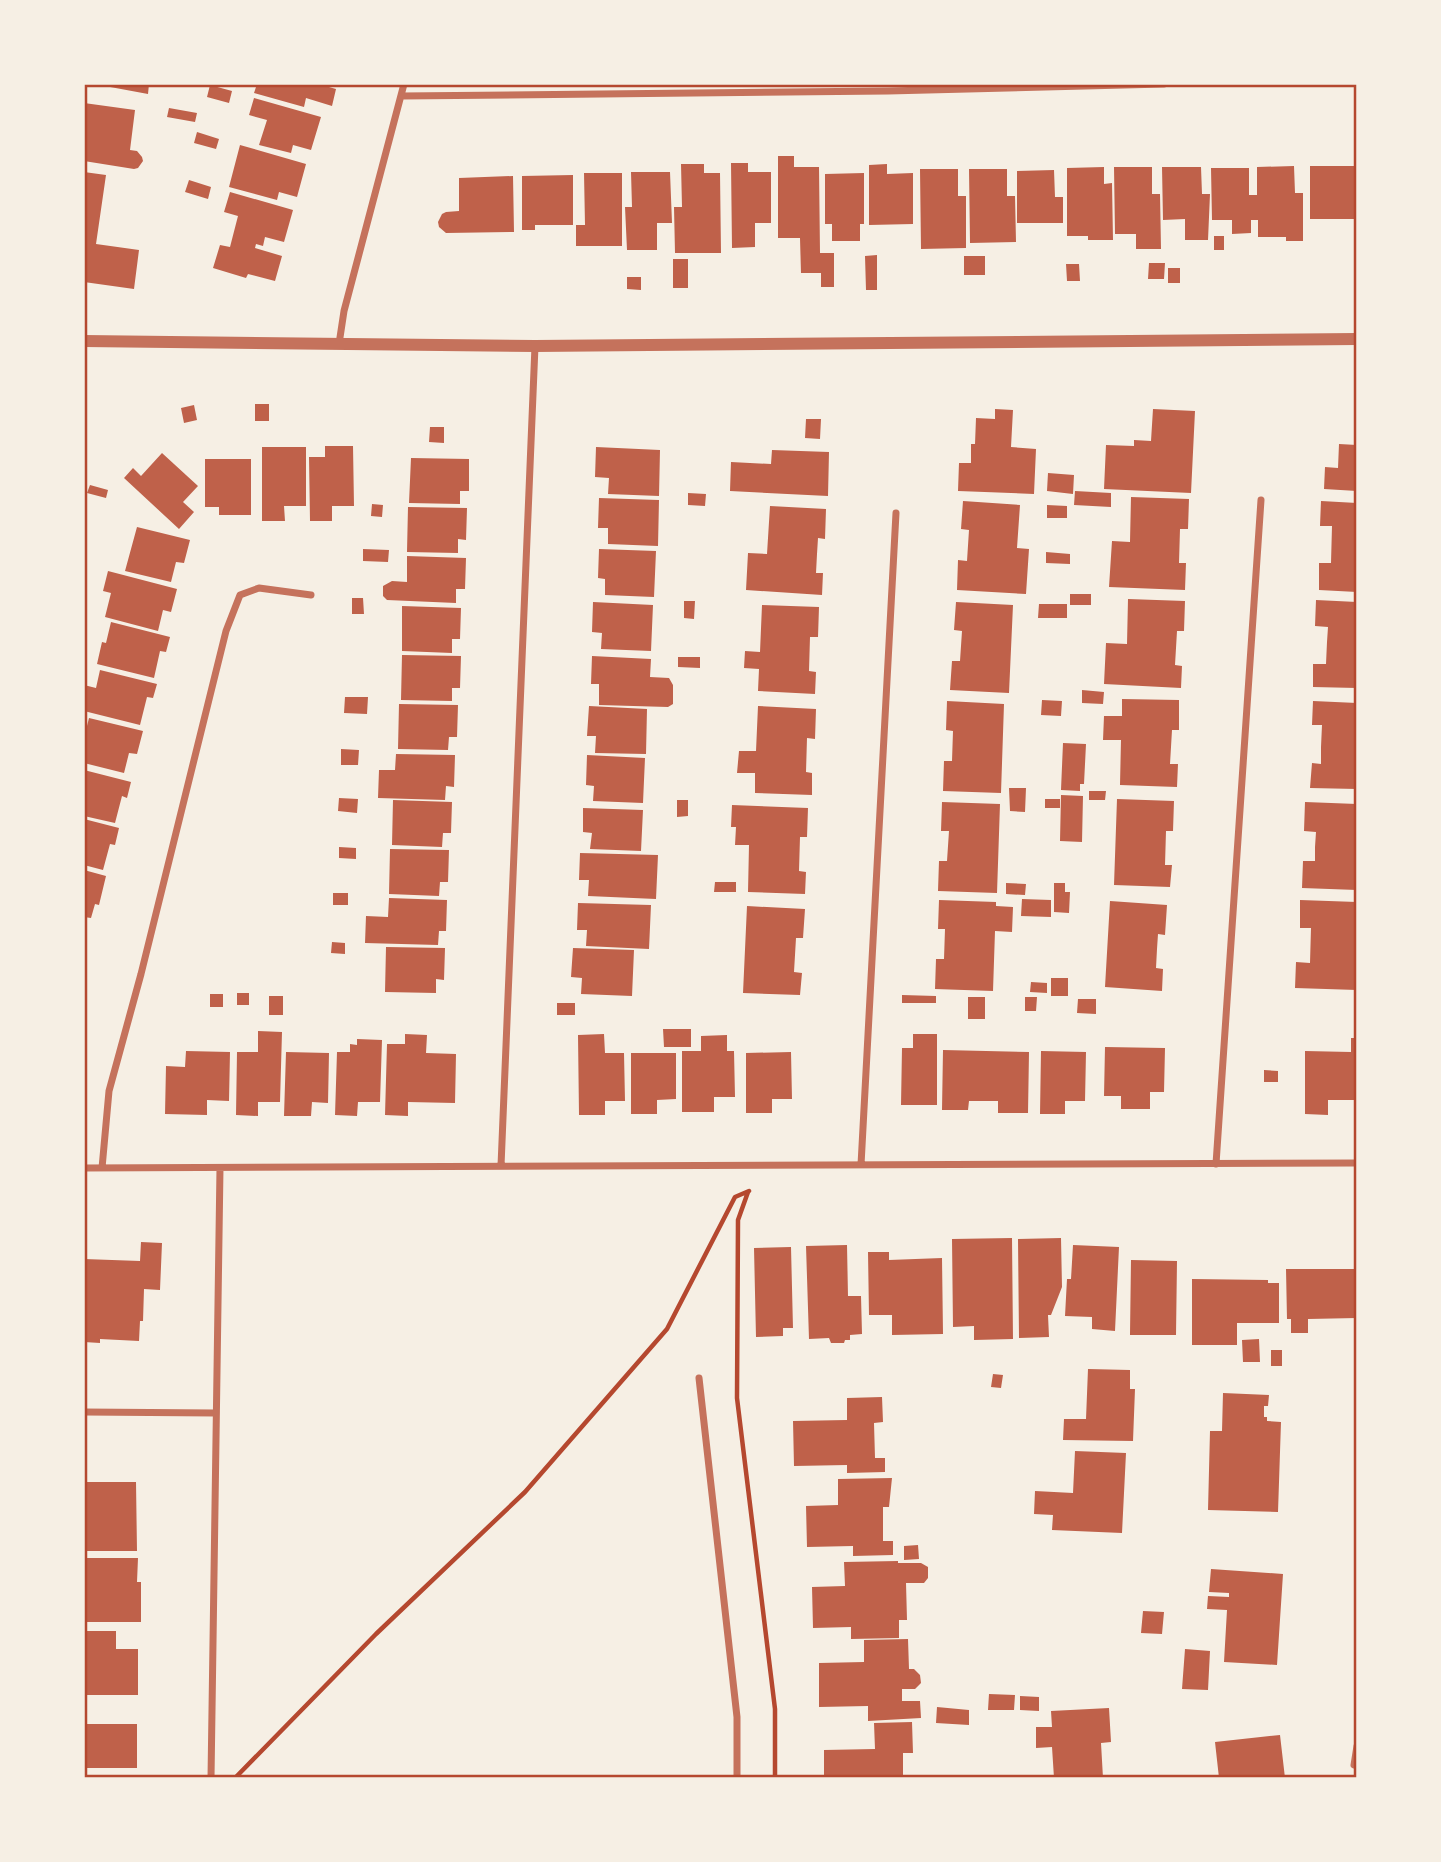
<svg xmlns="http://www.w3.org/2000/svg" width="1441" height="1862" viewBox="0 0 1441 1862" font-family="'Source Serif 4',serif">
	<rect width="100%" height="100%" fill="#f6efe4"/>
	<path fill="#bf614a" d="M94 84H149L148 94Z
		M257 84H330L329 87 336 89 332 106 306 98 304 107 254 93Z
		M210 85 232 91 229 103 207 97Z
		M254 98 321 117 311 150 293 145 291 153 259 145 267 120 249 115Z
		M84 103 135 110 130 150 137 151 142 157 143 161 138 168 134 169 84 161Z
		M169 108 197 113 195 122 167 117Z
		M197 132 219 139 216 149 194 143Z
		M240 145 306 164 297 197 279 192 277 200 229 187Z
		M778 156H794V167H819L820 253H834V287H821V273H801L800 238H778Z
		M731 163H748V172H771V223H755V247L732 248Z
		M681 164H704V173H720L721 253H675L674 207H682Z
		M887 164V174L913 173V224L869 225V165Z
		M1294 166 1295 193H1303V241H1286V237H1258V220H1251V233L1232 234V220H1212L1211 168H1249V195H1257V167Z
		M1310 166H1357V219H1310Z
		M1104 167V184L1112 183 1113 240H1088V236H1067V168Z
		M1114 167H1152V194H1160L1161 249H1136V234H1115Z
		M1162 167H1201L1202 194H1210L1208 240H1185V219L1163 220Z
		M920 169H958V196H966V248L921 249Z
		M969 169H1007V196H1015L1016 242 970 243Z
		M1054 170 1055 197H1063V223H1017V171Z
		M84 172 106 175 96 244 139 250 134 289 84 282Z
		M631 172H670L672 223H657V250H627L625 207H632Z
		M584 173H622V246H576V225H585Z
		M864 173V224H860V241H832V224H825V174Z
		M573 175V225H535V230H522V176Z
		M513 176 514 232 446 233 439 227 438 222 442 214 446 212 459 211V178Z
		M189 180 211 187 208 199 185 192Z
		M230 192 293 210 284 242 265 237 263 246 256 244 255 248 282 256 275 281 248 274 246 278 213 268 220 245 230 247 238 216 224 212Z
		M1214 236H1224V250H1214Z
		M877 255V290H866L865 256Z
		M964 256H985V275H964Z
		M673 259H688V288H673Z
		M1149 263H1165L1164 279H1148Z
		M1066 264H1079L1080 281H1067Z
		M1168 268H1180V283H1168Z
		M627 277H641V290L627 289Z
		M255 404H269V421H255Z
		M194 405 197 420 184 423 181 408Z
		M995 409 1013 410 1011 447 1036 449 1034 494 958 491 959 463H971V444H975L976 418 995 419Z
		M1153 409 1195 411 1191 493 1104 489 1106 445 1134 446V440L1151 441Z
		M806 419H821L820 439 805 438Z
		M430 427H444V443L429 442Z
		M1339 444 1357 445V491L1324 489 1325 467 1338 468Z
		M325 446H353L354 506H332V521H310L309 457H325Z
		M262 447H306V506H284L285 521H262Z
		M596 447 660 450 659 496 608 494 609 478 595 477Z
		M772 450 829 452 828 496 730 491 731 462 771 464Z
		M162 453 198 486 183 502 194 512 179 529 124 478 133 468 141 476Z
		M411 458 469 459V491H460V504L409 503Z
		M205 459H251V515H219V507H205Z
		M1048 473 1074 475 1073 494 1047 491Z
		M90 485 108 490 106 498 87 493Z
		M1075 491 1111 493V507L1074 505Z
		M688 493 706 494 705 506 688 505Z
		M1131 497 1189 499 1188 529H1180L1179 563H1186L1185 590 1109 587 1112 541 1130 542Z
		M599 498 659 500 658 546 608 544V528H598Z
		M963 501 1020 505 1017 548 1029 549 1026 594 957 590 958 560 967 561 969 530 961 529Z
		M1321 501 1357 503V592L1319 590V563H1331L1332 526H1320Z
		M372 504 383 505 382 517 371 516Z
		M1047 505 1067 506V518H1047Z
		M770 506 826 509 825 539 818 538 817 554 816 573H823L822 595 746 590 748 553 767 554Z
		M408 507 467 508 466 540 458 539V553L407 552Z
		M137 527 190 540 184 563 176 562 171 582 125 571Z
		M363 549 389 550 388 562 363 561Z
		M599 549 656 551 654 597 605 595V579L598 578Z
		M1046 552 1070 554V564L1046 563Z
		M407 556 466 558 465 589H456V603L387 600 383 596V586L392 581 407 582Z
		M108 571 177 589 171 612 163 610 158 631 105 617 111 593 103 591Z
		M1070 594H1091V605H1070Z
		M352 598H363L364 614H352Z
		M1128 599 1185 601 1184 631H1177L1175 665 1182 666 1181 688 1104 684 1106 643 1127 644Z
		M1316 600 1357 602V688L1313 687V664H1326L1327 642 1328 627 1315 626Z
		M684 601H695L694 619 684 618Z
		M593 602 653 605 651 651 601 649 602 633 592 632Z
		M956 602 1013 605 1009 693 950 690 952 661H960L962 631 954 630Z
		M1039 604H1067V618H1038Z
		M762 605 819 607 818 637H810L809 671 816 672 815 694 758 691 759 669 744 668 745 651 760 652Z
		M402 606 461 608 460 639H452V653L402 651Z
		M111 622 170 637 166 652 160 651 154 678 97 664 102 642 106 643Z
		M402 655 461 656 460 688H452V701L401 700Z
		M592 656 651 659 650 677 669 678 673 685V704L668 707 599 705V684H591Z
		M678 657H700V668L678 667Z
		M100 670 157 684 153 698 147 697 140 725 84 711V685L96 688Z
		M1082 690 1104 692 1103 704 1082 703Z
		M345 697H368L367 714 344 713Z
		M1122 699 1179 700V730H1172L1170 764H1178L1177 787 1120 785 1121 740H1103L1104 716H1122Z
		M1042 700 1062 701 1061 716 1041 715Z
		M947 701 1004 704 1001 793 943 791 944 761H952L953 731 946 730Z
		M1313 701 1357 703V789L1310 788 1312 763 1321 764V747L1322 725H1312Z
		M399 704 458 705 457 737H449L448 750 398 749Z
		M589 706 647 709 646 754 595 753 596 736H587Z
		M758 706 816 709 815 739 807 738 806 772 812 773V795L755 793V773H737L739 751H756Z
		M89 718 143 731 137 754 129 753 124 773 84 763V738Z
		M1063 743 1086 744 1084 784H1080V791L1061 790Z
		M341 749 359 750 358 765H341Z
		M396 754 455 755 454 787 446 786 445 800 378 798 379 770H395Z
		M587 755 645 758 643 803 593 801 594 786 586 785Z
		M84 770 131 782 127 798 122 796 115 823 84 816Z
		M1009 788H1026L1025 812 1010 811Z
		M1089 791H1106L1105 800H1089Z
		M1061 795 1083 796 1082 842 1060 841Z
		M339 798 358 799 357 813 338 811Z
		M1045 799H1060V808H1045Z
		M1117 799 1174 801 1173 831H1166L1165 865H1172L1170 887 1114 885Z
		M393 800 452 802 451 833H443L442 847 392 845Z
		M677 800H688V816L677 817Z
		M942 802 1000 804 997 893 938 891 939 861H947L949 831H941Z
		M1305 802 1357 804V890L1302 888 1303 861H1315V847L1316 832 1304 831Z
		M732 805 808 808 807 837H800L799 871 806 872 805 894 748 892 749 845H735L736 827H731Z
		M583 808 643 810 641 851 590 849 592 833 583 832Z
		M84 819 119 828 115 845 110 844 103 870 84 865Z
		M339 847 356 848V859L339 858Z
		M390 849 449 850 448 882H440L439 896 389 894Z
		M580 853 658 855 656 899 588 896 589 880H579Z
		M84 870 106 876 99 905 95 904 91 918 84 917Z
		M715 882H736V892H714Z
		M1006 883 1026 884 1025 895 1006 894Z
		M1054 883H1065V892H1070L1069 913 1054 912Z
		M333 893H348V905H333Z
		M389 898 447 900 446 931H439L438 945 365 943 366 916 388 917Z
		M1022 899 1051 900V917L1021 916Z
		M939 900 996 902V906L1013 907 1012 932 995 931 993 991 935 989 936 959H944L945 929H938Z
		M1300 900 1357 902V990L1295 988 1296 962 1310 963 1311 928H1300Z
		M1110 901 1167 905 1165 935 1158 934 1157 949 1156 968 1163 969 1162 991 1105 987Z
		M578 903 651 905 649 949 586 946 587 930H577Z
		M747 906 805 909 803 938H796L794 972 802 973 800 995 743 993Z
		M332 942 345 943V954L331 953Z
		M386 947 445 948 444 980 436 979V993L385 992Z
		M573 948 634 950 632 996 581 994 582 978 571 977Z
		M1051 978H1068V996H1051Z
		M1031 982 1047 983V993L1030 992Z
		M237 993H249V1005H237Z
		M210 994H223V1007H210Z
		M902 995 936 996V1003H902Z
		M269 996H283V1015H269Z
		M968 997H985V1019H968Z
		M1025 997H1037L1036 1011H1025Z
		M1078 999H1096V1014L1077 1013Z
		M557 1003H575V1015H557Z
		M663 1029H691V1047H664Z
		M258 1031 282 1032 280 1102H258V1116L236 1115 237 1052H258Z
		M405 1034 427 1035 426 1053 456 1054 455 1103 408 1102V1116L385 1115 387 1044H405Z
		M604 1034 605 1053H624L625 1101H605V1115H579L578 1035Z
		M913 1034H937V1105H901L902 1048H913Z
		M727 1035V1051H734L735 1097H714V1112H682V1051H701V1036Z
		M1351 1038H1357V1100H1328V1115L1305 1114V1051L1351 1052Z
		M357 1039 382 1040 380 1102H358L357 1116 335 1115 337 1052H350V1044L357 1045Z
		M1105 1047 1165 1048 1164 1092H1150V1109H1121V1096H1104Z
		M943 1050 1029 1052 1028 1113H998V1101H969L968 1110H942Z
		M186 1051 230 1052 229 1101 207 1100V1115L165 1114 166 1066 185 1067Z
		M1041 1051 1086 1052 1085 1101H1065V1114H1040Z
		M286 1052 329 1053 328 1103 312 1102 311 1116H284Z
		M791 1052 792 1099H772V1113H746V1053Z
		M631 1053H676V1099L657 1100V1114H631Z
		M1264 1070 1278 1071V1082H1264Z
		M1012 1238 1013 1339 974 1340V1326L953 1327 952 1239Z
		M1061 1238 1062 1287 1051 1315H1048L1049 1337 1019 1338 1018 1239Z
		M141 1242 162 1243 160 1290 144 1289 143 1321H140L139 1341 100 1339V1343L84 1342V1259L140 1261Z
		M847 1245 848 1296H861L862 1334 850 1335V1340H845L844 1343H831L829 1338 809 1339 806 1246Z
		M1073 1245 1119 1247 1115 1331 1092 1329V1317L1065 1316 1067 1279H1071Z
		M791 1247 793 1328H783V1336L756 1337 754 1248Z
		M868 1252H889V1260L942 1258 943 1334 892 1335V1315H869Z
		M1131 1260 1177 1261 1176 1335H1130Z
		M1286 1269H1357V1318L1308 1319V1333H1291V1319H1287Z
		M1192 1279 1268 1280V1283H1279V1323H1237V1345H1192Z
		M1259 1339 1260 1362H1243L1242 1340Z
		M1271 1350H1282V1366H1271Z
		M1088 1369 1130 1370V1389H1135L1133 1441 1063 1440 1064 1419H1086Z
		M993 1374 1003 1375 1001 1388 991 1387Z
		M1223 1393 1269 1395 1268 1406H1264V1417H1267V1421L1281 1422 1278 1512 1208 1510 1210 1431H1222Z
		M882 1397 883 1422 874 1423 875 1458H885V1472L847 1473V1465L794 1466 793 1421 847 1420V1398Z
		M1075 1451 1126 1453 1122 1533 1052 1530 1053 1515 1034 1514 1035 1491 1073 1493Z
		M892 1478 889 1507H883V1541H893V1555L853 1556V1546L807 1547 806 1506 838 1505V1479Z
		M84 1482H136L137 1551H84Z
		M918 1545 919 1559 904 1560V1546Z
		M84 1558H138L137 1582H141V1622H84Z
		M898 1561V1563H921L928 1567V1578L924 1583H906L907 1620H899V1638L851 1639V1627L813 1628 812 1587 845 1586 844 1562Z
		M1211 1569 1283 1574 1277 1665 1224 1662 1227 1610 1207 1609 1208 1596 1229 1597V1593L1209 1592Z
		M1143 1611 1164 1612 1162 1634 1141 1633Z
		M84 1631H116V1649H138V1695H84Z
		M908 1639 909 1669H914L920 1675 921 1683 915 1689H902V1701H920L921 1718 868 1721V1706L819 1707V1663L864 1662V1640Z
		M1185 1649 1210 1651 1208 1690 1182 1689Z
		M989 1694 1015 1695 1014 1710H988Z
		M1020 1696 1039 1697V1711L1020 1710Z
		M937 1707 969 1710V1725L936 1723Z
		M1109 1708 1111 1742 1101 1743 1103 1778H1054L1052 1747 1036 1748V1727H1052L1051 1711Z
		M912 1722 913 1753H903V1778H824V1750L875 1749 874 1723Z
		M84 1724H137V1768H84Z
		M1280 1735 1285 1778H1219L1215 1742Z"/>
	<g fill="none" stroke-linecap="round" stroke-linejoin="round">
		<path stroke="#b5482f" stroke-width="4.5" d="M748 1192 738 1220 737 1398 775 1709V1778
			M235 1778 376 1634 525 1492 667 1329 735 1197 749 1191"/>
		<path stroke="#c5725c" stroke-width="7" d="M401 96 888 91 1164 84
			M339 344 344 311 404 84
			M1216 1164 1261 500
			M861 1165 896 513
			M501 1166 535 346
			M84 1168 1357 1163
			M102 1168 109 1091 141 974 226 631 240 595 259 588 311 595
			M699 1378 737 1717V1778
			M84 1412 215 1413
			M1354 1765 1357 1746
			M211 1778 220 1168"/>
		<path stroke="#c5725c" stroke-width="12" d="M84 341 535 346 1357 339"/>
	</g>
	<rect width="1441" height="1862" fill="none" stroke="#f6efe4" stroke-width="172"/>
	<rect x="86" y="86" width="1269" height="1690" fill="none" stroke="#b5482f" stroke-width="2.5"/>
</svg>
